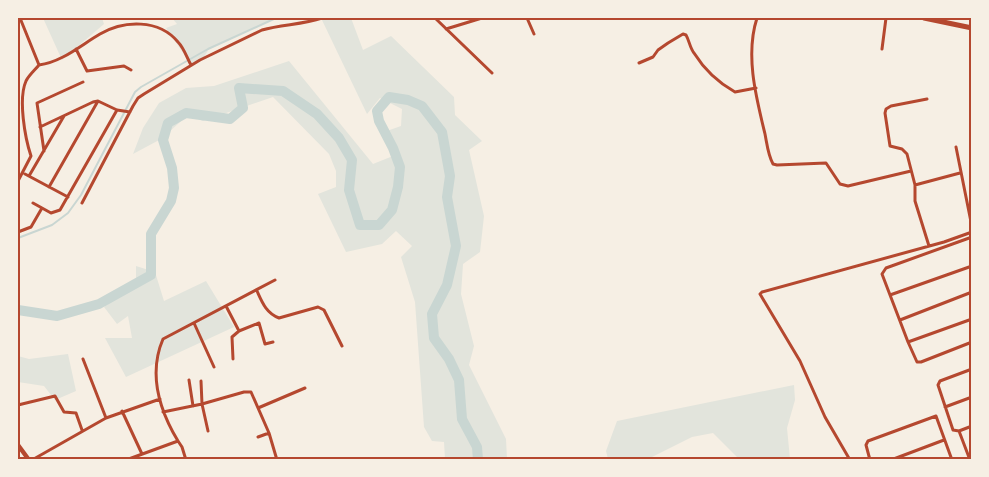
<svg xmlns="http://www.w3.org/2000/svg" width="989" height="477" viewBox="0 0 989 477" font-family="Figtree,sans-serif">
	<rect width="100%" height="100%" fill="#f6efe4"/>
	<path fill="#e2e4dc" d="M43 18H102L104 24 62 60Z
		M172 18H277L209 49 202 60 192 66 166 28 177 24Z
		M321 18H351L363 50 391 36 454 97 455 115 482 141 469 150 484 216 480 252 463 264 461 294 474 346 469 365 506 439 507 459H445L444 442 432 441 424 427 415 302 401 257 412 246 396 231 382 244 346 252 318 194 336 187V171L329 154 273 97 203 121 188 115 161 139 133 154 143 128 159 103 186 88 214 86 289 61 373 164 393 156 384 132 401 126 402 109 380 98 367 114Z
		M136 266 155 272 164 301 206 281 234 327 126 377 105 338H132L128 316 117 324 104 307 136 282Z
		M68 354 76 391 55 400 44 386 18 382V356L29 359Z
		M794 385 795 400 787 428 790 459H739L713 433 692 437 648 459H608L606 451 617 421Z"/>
	<g fill="none" stroke-linecap="round" stroke-linejoin="round">
		<path stroke="#c9d6d2" stroke-width="2" d="M18 238 52 225 68 213 81 195 135 92 141 87 208 49 276 18"/>
		<path stroke="#c9d6d2" stroke-width="10" d="M18 310 57 316 99 304 151 275V234L171 201 174 188 172 168 163 140 168 123 186 113 230 119 243 108 239 88 283 91 317 114 339 138 352 160 349 190 360 225H379L392 210 398 187 400 167 393 148 379 121 377 111 389 97 408 100 422 106 442 132 450 176 447 197 456 246 447 285 432 314 434 338 449 359 459 380 462 419 477 447 478 460"/>
		<path stroke="#b5482f" stroke-width="3" d="M435 18 492 73
			M527 18 534 34
			M757 18C745 55 756 97 765 134 767 144 768 155 773 164L777 165 826 163 840 184 848 186 911 171
			M446 29 482 18
			M76 49 87 71 124 66 131 70
			M882 49 886 18
			M639 63 653 57 658 50 668 43 683 34 686 35C689 40 690 48 694 53 704 69 719 83 735 92L756 88
			M39 65C62 62 81 45 100 34 124 20 159 19 178 42 184 48 187 58 191 65
			M40 127 93 102 98 101 117 110 130 112
			M956 147 972 227
			M44 151 37 103 83 82
			M25 174 68 197
			M29 176 64 116
			M18 181 31 156C25 138 18 99 26 81 29 75 35 70 39 65L20 18
			M915 185 907 154 902 149 890 146 885 113 886 109 891 106 927 99
			M49 187 98 101
			M33 203 51 213 60 210 117 110
			M82 203 133 106 138 98 144 94 200 60 262 30C282 24 302 25 322 18
			M18 232 31 227 42 208
			M972 237 886 268 882 274 908 342 917 362H921L972 342
			M929 246 915 201V185L960 173
			M257 291C262 302 266 313 279 318L318 307 324 310 342 346
			M890 295 972 266
			M226 306 239 331 259 323 265 344 273 342
			M900 320 972 292
			M194 323 214 367
			M908 342 972 319
			M83 359 106 418
			M233 359 232 337 239 331
			M189 380 193 406
			M201 381 202 404 208 431
			M18 405 55 396 64 412 76 413 82 430
			M945 407 972 397
			M258 408 305 388
			M122 411 142 454
			M163 412 202 404 244 392H251L269 433 277 460
			M959 431 972 426
			M258 437 269 433
			M178 441 182 447 186 460
			M32 460 106 418 160 399
			M126 460 178 441C160 411 148 374 163 339L275 280
			M850 460 825 417 800 361 760 294 762 292 944 242 972 232
			M870 460 866 445 868 441 936 416 952 460
			M891 460 944 440
			M970 460 959 431 953 430 938 385 940 381 972 369"/>
		<path stroke="#b5482f" stroke-width="4.5" d="M18 445 29 460"/>
		<path stroke="#b5482f" stroke-width="5" d="M924 18 972 28"/>
	</g>
	<rect width="989" height="477" fill="none" stroke="#f6efe4" stroke-width="38"/>
	<rect x="19" y="19" width="951" height="439" fill="none" stroke="#b5482f" stroke-width="2"/>
</svg>
